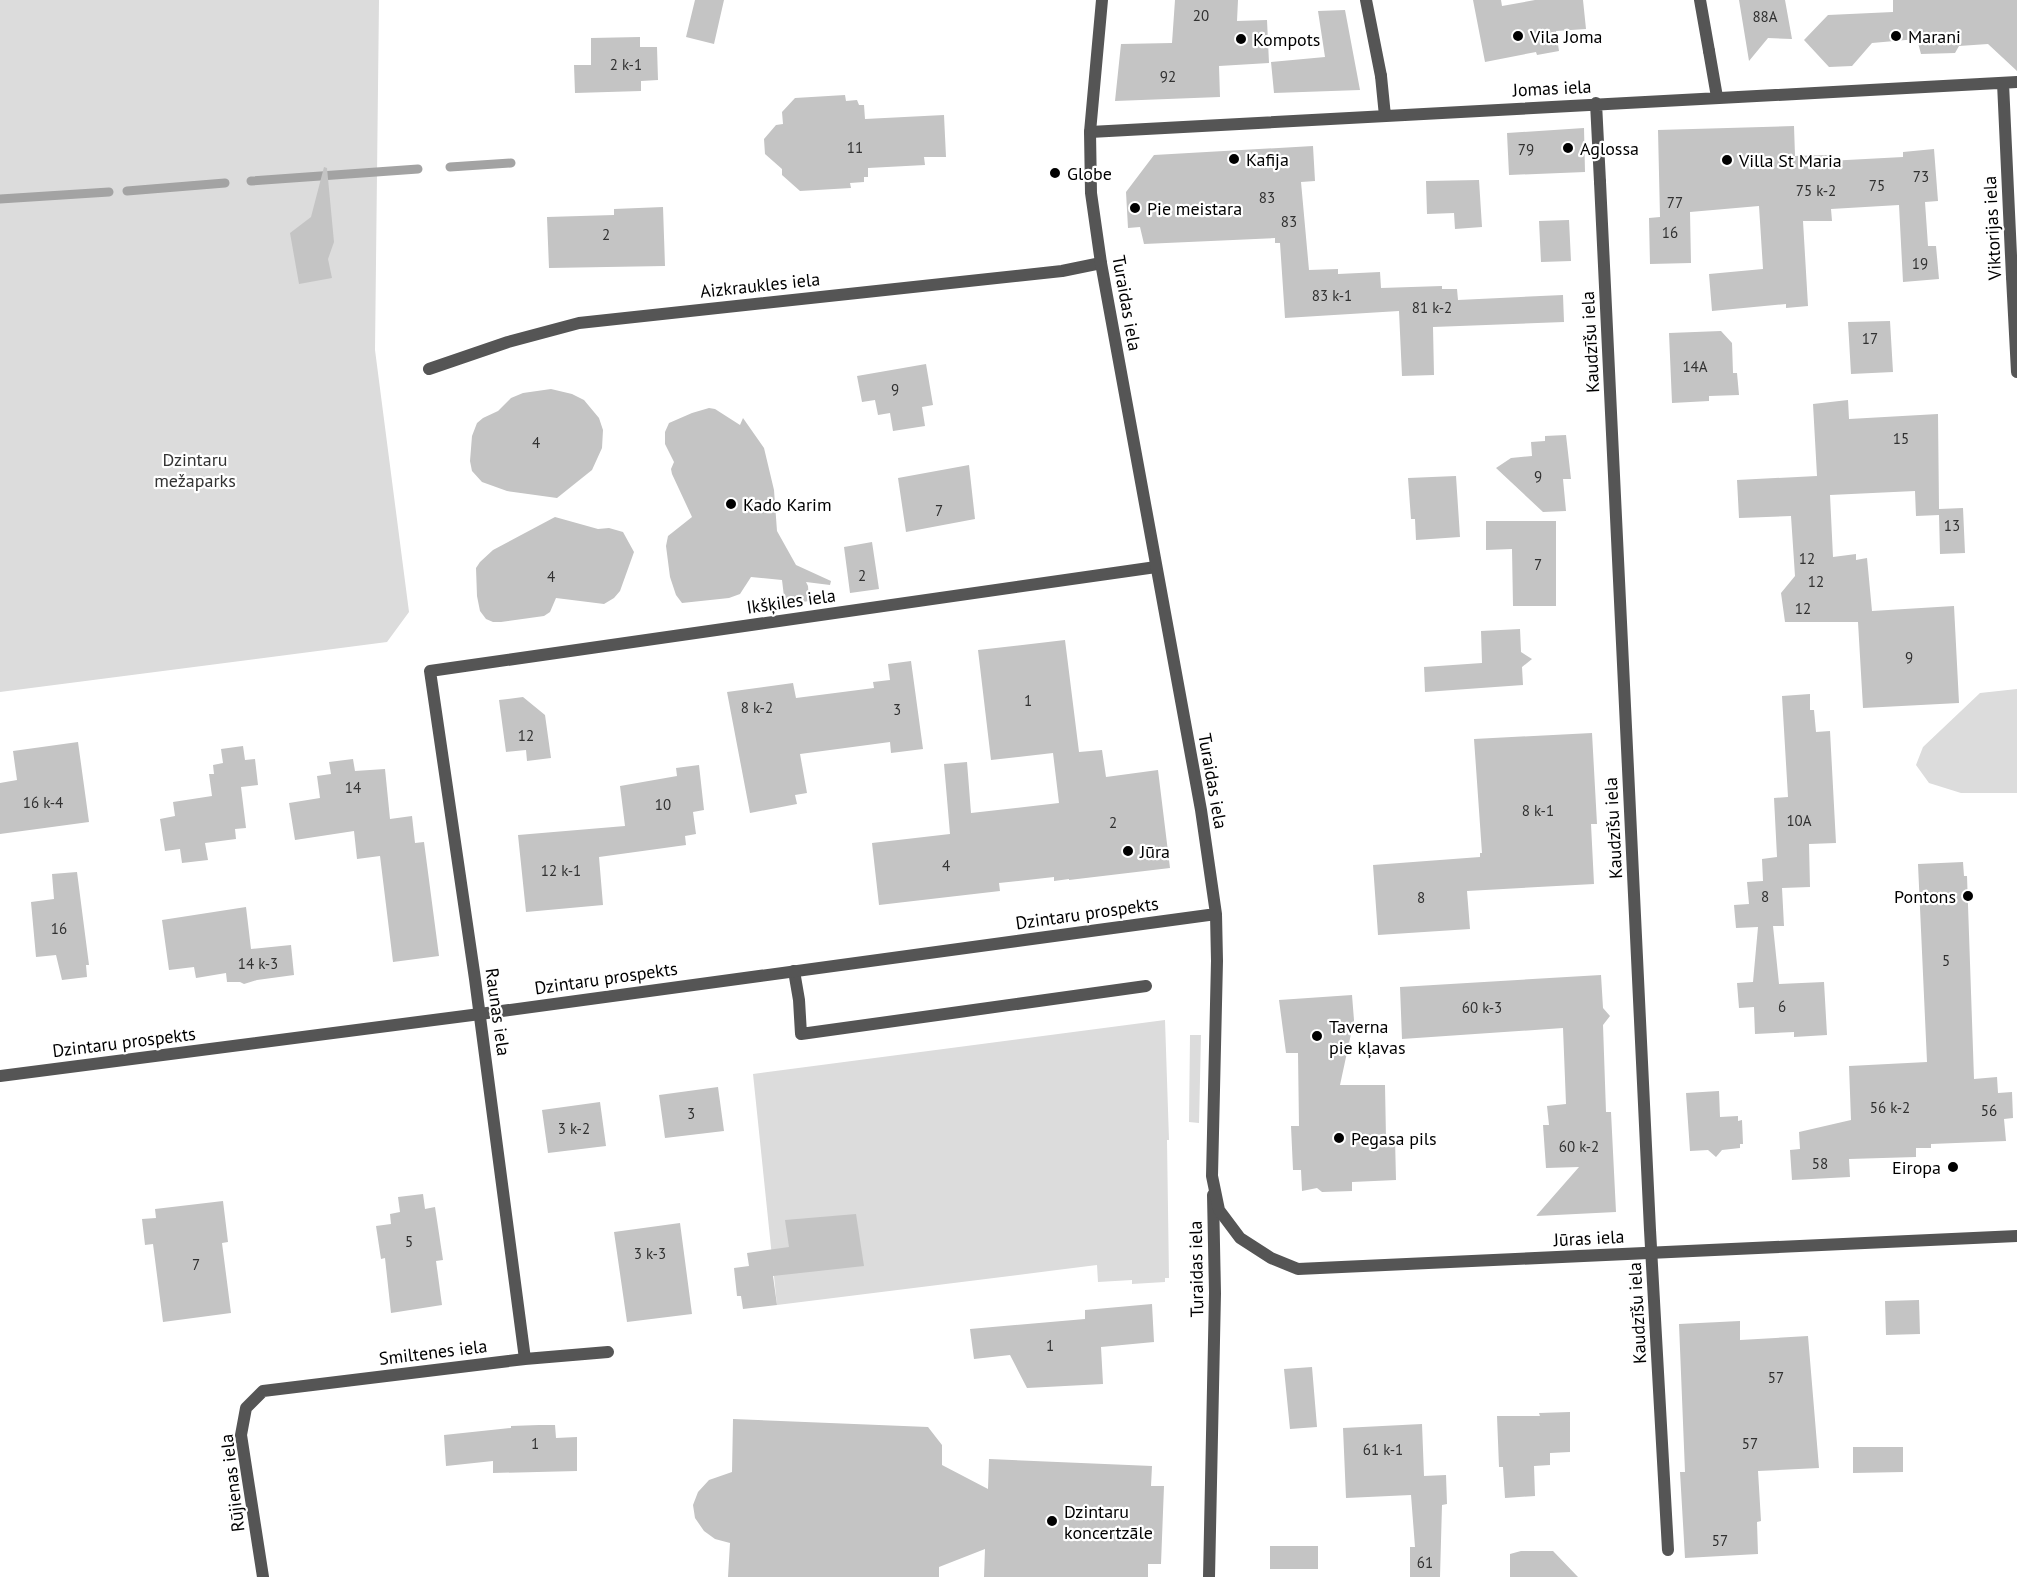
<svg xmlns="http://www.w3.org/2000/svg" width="2017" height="1577" viewBox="0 0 2017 1577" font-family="'PT Sans',sans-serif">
	<rect width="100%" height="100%" fill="#fff"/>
	<path fill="#dcdcdc" d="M0 0H379L375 350 409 612 387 642 0 692Z
		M2017 689V793H1961L1929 783 1916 765 1923 747 1980 693Z
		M1165 1020 1169 1140H1167L1169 1278H1165V1282L1132 1284V1280L1098 1282 1097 1265 777 1305 753 1074Z
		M1190 1035H1201L1199 1123 1189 1122Z"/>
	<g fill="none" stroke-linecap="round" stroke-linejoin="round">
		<path stroke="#a3a3a3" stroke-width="9" d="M450 167 511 163
			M251 181 418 169
			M127 191 225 183
			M0 199 109 192"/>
	</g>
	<path fill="#c4c4c4" d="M695 0H724L714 44 686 37Z
		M1175 0H1238L1237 21 1267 20 1269 63 1219 66 1220 97 1115 101 1121 44 1172 43Z
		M1473 0H1501L1502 6 1535 0H1583L1586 29 1556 31 1559 51 1537 55 1536 52 1485 62Z
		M1739 0H1785L1792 39 1768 38 1749 61Z
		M1893 0H2017V71L1988 44 1959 46 1955 53 1921 54 1917 39 1872 43 1852 66 1829 67 1804 40 1828 15 1893 12Z
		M1345 10 1360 90 1274 93 1271 62 1325 57 1318 11Z
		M640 37V47H657L658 80 641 81V91L575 93 574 65H591V38Z
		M845 95 846 101 857 100 859 105H864L865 119 944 115 946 157H924L925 165 868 168V177H864V182L850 183 851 188 800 191 782 175V169L765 154 764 139 776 125 783 124 782 112 795 98Z
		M1794 126 1795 156 1828 155V161L1903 157V152L1934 149 1938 201 1925 202 1928 246H1936L1939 279 1903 282 1899 205 1831 209 1832 221H1803L1808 306 1786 308V304L1712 311 1709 274 1763 269 1759 206 1690 212 1691 263 1650 264 1649 218 1660 217 1658 130Z
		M1584 128 1585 172 1509 175 1507 133Z
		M1313 146 1315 181 1301 182 1309 270 1338 269V274L1380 272 1381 288 1442 286V289H1457L1458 300 1563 295 1564 322 1433 327 1434 375 1402 376 1399 311 1285 318 1280 243H1275V238L1144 244 1140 227 1128 228 1126 192 1154 155Z
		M324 167 327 168 334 242 328 259 332 278 299 284 290 233 311 217Z
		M1479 180 1482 227 1455 229 1454 213 1427 214 1426 181Z
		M663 207 665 266 549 268 547 217 614 215V209Z
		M1569 220 1571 261 1541 262 1539 221Z
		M1890 321 1893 372 1851 374 1848 322Z
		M1721 331 1732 343 1733 373H1737L1739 395 1709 396V401L1672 403 1669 333Z
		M926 364 933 405 922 407 925 426 893 431 890 413 878 415 875 400 862 402 857 376Z
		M551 389 572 394 584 400 599 418 603 430 602 448 592 470 557 498 507 491 482 482 472 471 470 461 472 436 477 423 483 418 498 411 511 398 523 393Z
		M1848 400 1849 419 1938 414 1939 509 1963 508 1965 553 1940 554 1939 515 1916 516 1915 491 1830 495 1833 557 1856 554V560L1867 558 1872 611 1954 606 1959 703 1863 708 1858 622H1785L1781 593 1795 576 1791 516 1739 518 1737 480 1817 476 1813 404Z
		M709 408 715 409 740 425 743 418 764 448 774 490 777 531 796 565 831 581 830 585 806 582 808 586 809 601 785 605 782 580 751 577 740 594 729 598 682 603 676 595 670 577 666 546 668 536 692 517 672 474 671 469 674 462 665 444V432L669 423 692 413Z
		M1566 435 1571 479H1563L1566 511 1543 512 1496 468 1511 458 1532 456 1531 442 1545 441V436Z
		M969 465 975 519 906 532 898 478Z
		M1456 476 1460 537 1416 540 1415 519H1411L1408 478Z
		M555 517 598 529 609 528 623 532 634 552 620 591 614 598 604 604 556 598 550 612 544 616 501 622H493L486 619 480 611 477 596 476 568 480 562 493 550Z
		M1486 521H1556V606H1513L1512 549 1486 550Z
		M872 542 879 589 850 593 844 547Z
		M1520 629 1521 652 1532 659 1522 667 1523 685 1425 692 1424 667 1482 663 1481 631Z
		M1065 640 1079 752 1102 750 1106 777 1158 770 1170 868 1069 880V879L1054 881V877L999 883 1000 891 879 905 872 843 950 834 944 764 967 762 971 813 1059 803 1053 753 991 760 978 650Z
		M911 661 923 749 891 753 890 742 800 754 807 793 795 795 797 804 750 813 727 692 793 683 796 698 874 688 873 682 890 680 888 664Z
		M1810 694V710H1814L1816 732 1830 731 1836 843 1809 844 1810 887 1782 888 1784 926H1773L1779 984 1824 982 1827 1035 1794 1037V1032L1755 1034 1754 1007 1739 1008 1737 983 1753 982 1758 927 1736 928 1734 905 1749 904 1747 882 1763 881 1762 859 1777 857 1774 798 1788 797 1782 696Z
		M523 697 545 715 551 758 527 761 526 750 506 752 499 700Z
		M1592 733 1597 824H1591L1594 884 1467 891 1470 929 1378 935 1373 865 1480 857V853H1482L1474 739Z
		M78 742 89 822 0 834V783L17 780 13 751Z
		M243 746 245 760 255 759 258 785 241 787 246 828 235 829 236 839 205 843 208 860 182 863 180 849 165 851 160 819 175 816 173 802 212 796 209 774H214L213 765 223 763 221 749Z
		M353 759 355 771 385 769 390 819 412 816 415 843 424 842 439 956 393 962 380 856 357 859 354 831 295 840 289 803 320 798 317 776 331 774 329 762Z
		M699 765 704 810 693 812 696 834 685 836 686 845 599 857 603 905 526 912 518 835 625 826 620 786 677 776 676 768Z
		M1963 862 1964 876H1967L1974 1079 1997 1077 1998 1093 2012 1092 2013 1118 2004 1119 2006 1141 1931 1144V1148H1916V1157L1849 1159 1850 1177 1792 1180 1790 1150 1800 1149 1799 1132 1851 1120 1849 1066 1927 1062 1918 864Z
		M77 872 89 965H86L87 977 62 980 56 955 36 957 31 902 54 899 52 874Z
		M246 907 251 949 291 945 294 975 257 980 244 984 240 982H227L226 973 196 978 194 967 169 970 162 920Z
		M1601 975 1603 1008 1610 1016 1603 1025 1606 1112H1611L1616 1212 1536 1216 1579 1167 1546 1168 1543 1125H1549L1547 1106 1566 1104 1563 1028 1402 1039 1400 987Z
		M1352 995 1354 1020 1340 1085H1385L1386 1139 1395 1138 1396 1180 1352 1182V1191L1322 1192 1317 1188 1302 1191 1301 1170H1293L1291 1126H1299L1298 1053H1286L1279 1000Z
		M718 1087 724 1131 665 1138 659 1095Z
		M1719 1091 1720 1117 1738 1116V1121L1742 1120 1743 1144H1740V1148L1722 1150 1716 1157 1708 1150 1690 1151 1686 1093Z
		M600 1102 606 1146 548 1153 542 1110Z
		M423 1194 425 1209 435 1207 443 1260 436 1261 442 1305 391 1313 385 1258 381 1259 376 1226 391 1224 390 1214 400 1212 398 1197Z
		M223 1201 228 1242 222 1243 231 1313 163 1322 153 1244 145 1245 142 1219 156 1218 155 1209Z
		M856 1214 864 1266 773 1276 777 1305 743 1309 741 1296H737L734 1268 749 1266 747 1253 789 1247 785 1220Z
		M680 1223 692 1314 627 1322 614 1232Z
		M1919 1300 1920 1334 1886 1335 1885 1301Z
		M1152 1304 1154 1342 1101 1347 1103 1384 1027 1388 1010 1355 974 1359 970 1329 1085 1319V1310Z
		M1740 1321V1340L1808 1336 1819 1468 1758 1471 1761 1521 1757 1522 1758 1554 1685 1558 1680 1472H1685L1679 1324Z
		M1312 1367 1317 1427 1290 1429 1284 1369Z
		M1570 1412V1452L1550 1453V1465L1534 1466 1535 1496 1505 1498 1503 1467H1499L1497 1416H1540L1539 1413Z
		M733 1419 928 1427 942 1445V1465L988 1489 989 1459 1152 1466 1151 1486H1164L1161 1564H1148V1577H984L985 1549 939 1567V1577H728L730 1543 715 1539 704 1531 695 1518 693 1505 698 1492 709 1480 732 1472Z
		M1422 1424 1424 1476 1446 1475 1447 1504 1442 1505 1440 1577H1410V1547H1415L1411 1495 1346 1498 1343 1428Z
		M539 1425H555L556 1438 577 1437V1471L493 1473V1461L446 1466 444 1435 511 1428V1426Z
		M1853 1447H1903V1472L1853 1473Z
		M1270 1546H1318V1569H1270Z
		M1521 1551H1553L1578 1577H1510V1554Z"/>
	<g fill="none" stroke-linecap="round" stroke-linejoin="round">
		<path stroke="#555" stroke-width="12" d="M794 971 799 1000 801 1034 1146 986"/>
		<path stroke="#555" stroke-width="12" d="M1709 51 1717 97
			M1381 76 1385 116
			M2003 83 2012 277
			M1596 103 1600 182
			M1090 132 2017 82
			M1209 1577 1215 1293 1213 1195"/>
		<path stroke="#555" stroke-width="12" d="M1366 0 1381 76
			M1700 0 1709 51
			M1600 182 1650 1230 1668 1550
			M2012 277 2017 372
			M429 369 508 342 579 323 1062 271 1101 263
			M525 1359 475 979 430 671 1156 567
			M263 1577 241 1435 246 1408 263 1391 525 1359 608 1352"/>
		<path stroke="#555" stroke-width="12" d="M1102 0 1090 132 1091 193 1101 263 1201 810 1216 914 1217 961 1212 1176 1219 1210 1240 1238 1271 1258 1298 1269 2017 1236
			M0 1076 480 1014 1216 914"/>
	</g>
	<g fill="#000" stroke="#fff" stroke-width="2">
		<circle cx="1518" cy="36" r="6"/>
		<circle cx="1896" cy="36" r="6"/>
		<circle cx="1241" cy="39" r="6"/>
		<circle cx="1568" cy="148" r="6"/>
		<circle cx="1234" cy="159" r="6"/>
		<circle cx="1727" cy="160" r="6"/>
		<circle cx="1055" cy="173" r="6"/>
		<circle cx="1135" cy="208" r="6"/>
		<circle cx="731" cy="504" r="6"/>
		<circle cx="1128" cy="851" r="6"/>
		<circle cx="1968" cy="896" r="6"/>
		<circle cx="1317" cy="1036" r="6"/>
		<circle cx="1339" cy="1138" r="6"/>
		<circle cx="1953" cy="1167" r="6"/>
		<circle cx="1052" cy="1521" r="6"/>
	</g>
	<g text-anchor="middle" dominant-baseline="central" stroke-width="4.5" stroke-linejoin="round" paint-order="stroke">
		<g font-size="15" fill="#313131">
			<text x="1201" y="15">20</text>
			<text x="1765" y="16">88A</text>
			<text x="626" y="64">2 k-1</text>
			<text x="1168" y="76">92</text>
			<text x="855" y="147">11</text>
			<text x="1526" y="149">79</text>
			<text x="1921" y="176">73</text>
			<text x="1877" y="185">75</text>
			<text x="1816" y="190">75 k-2</text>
			<text x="1267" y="197">83</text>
			<text x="1675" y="202">77</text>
			<text x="1289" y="221">83</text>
			<text x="1670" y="232">16</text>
			<text x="606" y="234">2</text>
			<text x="1920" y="263">19</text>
			<text x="1332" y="295">83 k-1</text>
			<text x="1432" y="307">81 k-2</text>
			<text x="1870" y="338">17</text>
			<text x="1695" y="366">14A</text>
			<text x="895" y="389">9</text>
			<text x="1901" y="438">15</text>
			<text x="536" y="442">4</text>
			<text x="1538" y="476">9</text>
			<text x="939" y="510">7</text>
			<text x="1952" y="525">13</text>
			<text x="1807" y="558">12</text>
			<text x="1538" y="564">7</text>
			<text x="862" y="575">2</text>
			<text x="551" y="576">4</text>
			<text x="1816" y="581">12</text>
			<text x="1803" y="608">12</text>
			<text x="1909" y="657">9</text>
			<text x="1028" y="700">1</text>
			<text x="757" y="707">8 k-2</text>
			<text x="897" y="709">3</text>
			<text x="526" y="735">12</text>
			<text x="353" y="787">14</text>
			<text x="43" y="802">16 k-4</text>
			<text x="663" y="804">10</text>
			<text x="1538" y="810">8 k-1</text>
			<text x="1799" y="820">10A</text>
			<text x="1113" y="822">2</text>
			<text x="946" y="865">4</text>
			<text x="561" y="870">12 k-1</text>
			<text x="1765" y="896">8</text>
			<text x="1421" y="897">8</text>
			<text x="59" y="928">16</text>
			<text x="1946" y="960">5</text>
			<text x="258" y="963">14 k-3</text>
			<text x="1782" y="1006">6</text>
			<text x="1482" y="1007">60 k-3</text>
			<text x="1890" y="1107">56 k-2</text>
			<text x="1989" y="1110">56</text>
			<text x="691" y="1113">3</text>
			<text x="574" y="1128">3 k-2</text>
			<text x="1579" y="1146">60 k-2</text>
			<text x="1820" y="1163">58</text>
			<text x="409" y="1241">5</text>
			<text x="650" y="1253">3 k-3</text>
			<text x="196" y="1264">7</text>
			<text x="1050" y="1345">1</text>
			<text x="1776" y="1377">57</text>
			<text x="535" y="1443">1</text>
			<text x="1750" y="1443">57</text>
			<text x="1383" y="1449">61 k-1</text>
			<text x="1720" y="1540">57</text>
			<text x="1425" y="1562">61</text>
		</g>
		<g font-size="18" fill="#000" stroke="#fff" text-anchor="start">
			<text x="1530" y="36">Vila Joma</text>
			<text x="1908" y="36">Marani</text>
			<text x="1253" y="39">Kompots</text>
			<text x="1580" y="148">Aglossa</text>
			<text x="1246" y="159">Kafija</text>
			<text x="1739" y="160">Villa St Maria</text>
			<text x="1067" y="173">Globe</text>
			<text x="1147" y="208">Pie meistara</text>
			<text x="743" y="504">Kado Karim</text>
			<text x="1140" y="851">Jūra</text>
			<text x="1956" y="896" text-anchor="end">Pontons</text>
			<text x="1329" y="1026">Taverna<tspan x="1329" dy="21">pie kļavas</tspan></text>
			<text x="1351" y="1138">Pegasa pils</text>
			<text x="1941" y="1167" text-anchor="end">Eiropa</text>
			<text x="1064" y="1511">Dzintaru<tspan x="1064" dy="21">koncertzāle</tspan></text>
		</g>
		<g font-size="18" fill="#000" stroke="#fff">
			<text transform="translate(1552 88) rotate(-3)">Jomas iela</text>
			<text transform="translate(1992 228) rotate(-93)">Viktorijas iela</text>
			<text transform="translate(760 285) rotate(-6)">Aizkraukles iela</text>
			<text transform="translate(1127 303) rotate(80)">Turaidas iela</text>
			<text transform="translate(1590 342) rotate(-93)">Kaudzīšu iela</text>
			<text transform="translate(791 601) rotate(-8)">Ikšķiles iela</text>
			<text transform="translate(1213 781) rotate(80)">Turaidas iela</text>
			<text transform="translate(1613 828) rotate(-93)">Kaudzīšu iela</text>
			<text transform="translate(1087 913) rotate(-8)">Dzintaru prospekts</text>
			<text transform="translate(606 978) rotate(-8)">Dzintaru prospekts</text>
			<text transform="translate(498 1012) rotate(82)">Raunas iela</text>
			<text transform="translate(124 1042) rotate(-7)">Dzintaru prospekts</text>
			<text transform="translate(1589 1238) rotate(-3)">Jūras iela</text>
			<text transform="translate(1196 1269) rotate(-91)">Turaidas iela</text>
			<text transform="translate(1637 1313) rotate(-93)">Kaudzīšu iela</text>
			<text transform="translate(433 1352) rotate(-7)">Smiltenes iela</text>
			<text transform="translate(232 1483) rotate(-97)">Rūjienas iela</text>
		</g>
		<g font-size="18" fill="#333" stroke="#fff">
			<text x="195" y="459">Dzintaru<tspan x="195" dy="21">mežaparks</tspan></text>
		</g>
	</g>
</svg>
